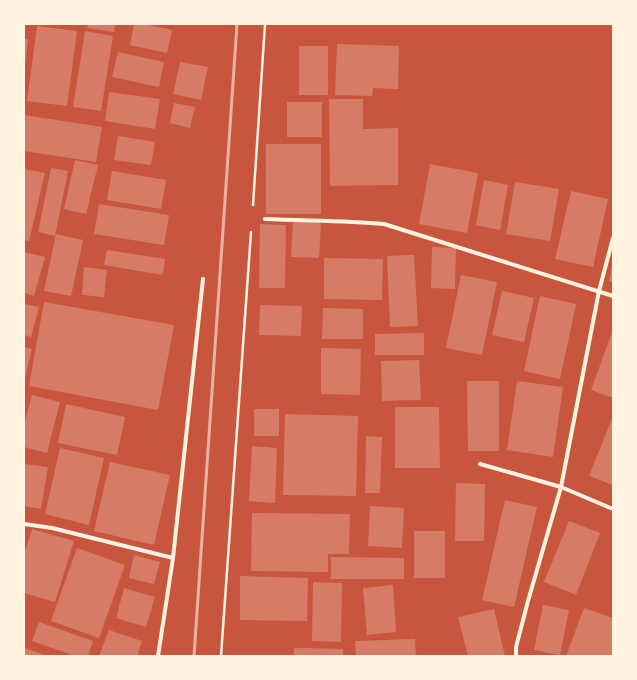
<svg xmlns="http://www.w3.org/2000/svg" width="637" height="680" viewBox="0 0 637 680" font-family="'Nunito Sans',sans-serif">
	<rect width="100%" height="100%" fill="#c8553d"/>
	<path fill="#d67c66" d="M88 24H115L114 32 87 28Z
		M134 24H144L172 30 167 53 130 45Z
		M37 26 77 31 67 106 27 101Z
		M85 31 113 36 101 111 73 107Z
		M24 39H28L25 67H24Z
		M337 44 399 46 398 89 373 88 372 96 335 95Z
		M299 46H328V95H299Z
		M118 52 164 62 159 87 112 77Z
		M180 62 208 67 201 100 173 94Z
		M109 92 160 99 155 129 105 121Z
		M329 99H363V129L398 128V185L330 186Z
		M287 102H322V137H287Z
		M174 103 195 107 190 128 170 123Z
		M24 115 102 127 96 162 24 151Z
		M118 136 155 142 151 165 114 160Z
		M266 144H321V214H266Z
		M75 160 98 165 86 214 64 209Z
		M430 164 478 173 467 233 419 224Z
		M51 168 68 171 55 236 38 232Z
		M24 169 45 173 29 241 24 240Z
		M112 171 166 180 161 209 107 200Z
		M484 180 508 185 500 230 476 225Z
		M515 182 559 189 550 241 506 234Z
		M571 191 608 199 593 267 555 259Z
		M99 204 169 215 164 245 94 234Z
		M293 221 321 223 319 258 291 257Z
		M260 224 286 225 285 288H259Z
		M56 234 83 240 71 296 44 291Z
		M432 247 456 248 455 289 431 288Z
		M107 250 165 259 163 275 104 265Z
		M24 252 45 257 34 296 24 293Z
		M414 255 418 326 390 327 387 256Z
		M324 258 383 259 382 300 324 299Z
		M612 266H613V282L609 281Z
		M84 267 107 270 104 297 82 295Z
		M461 275 497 282 482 355 446 348Z
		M502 291 534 298 524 342 492 335Z
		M540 296 576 304 560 379 524 371Z
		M44 302 174 325 158 410 29 386Z
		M24 304 39 307 31 337 24 335Z
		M260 305 302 306 301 336 259 335Z
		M323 308 363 309V339H322Z
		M613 330V398L591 390Z
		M424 333V355H375V334Z
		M24 347 32 349 25 378H24Z
		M321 348 361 349 360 395 321 394Z
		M419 360 421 400 382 401 381 361Z
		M467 381H499V451H468Z
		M517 381 563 387 553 457 507 450Z
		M32 395 60 402 47 453 24 447V425Z
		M66 404 125 417 117 455 58 443Z
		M395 407H439L440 468H395Z
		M254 409H279V436H254Z
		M285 414 358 416 356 496 283 495Z
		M613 416V485L589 476Z
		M366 436 382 437 380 493H365Z
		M252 446 277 448 275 503 249 501Z
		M60 448 104 458 89 525 45 514Z
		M110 462 170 475 154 545 94 531Z
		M24 464 48 467 41 509 24 506Z
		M456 483 485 484 484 541H455Z
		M505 500 537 507 514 607 482 600Z
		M370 506 404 508 402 548 368 546Z
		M252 513 350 514 349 554H328V572L251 571Z
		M569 521 600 533 576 595 544 582Z
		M32 529 74 541 55 602 24 593V555Z
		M414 531H445V578H414Z
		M77 548 125 565 99 638 51 621Z
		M134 555 160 562 154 584 129 578Z
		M331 557 404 558V579H331Z
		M240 576 308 578 307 621 240 620Z
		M313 582 342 583 341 642 312 641Z
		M393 585 396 632 367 635 363 588Z
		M124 588 155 597 146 627 116 618Z
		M543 605 569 610 560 655 534 650Z
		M584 608 613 618V656H566Z
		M494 609 505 656H468L458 617Z
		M39 622 93 641 88 656H75L32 641Z
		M109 630 142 641 137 656H99Z
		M415 639 416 656H356L355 641Z
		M24 648 48 656H24Z
		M294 648 343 649V656H294Z"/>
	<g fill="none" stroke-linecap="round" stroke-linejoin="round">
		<path stroke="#fff3e0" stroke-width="2.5" d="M253 205 265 24
			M221 656 251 232"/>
		<path stroke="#fff3e0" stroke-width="4" d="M265 219C305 221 344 220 384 224L613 296
			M480 464 561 487 613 509
			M24 524 52 528 173 558
			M158 656 173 558 203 279
			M516 656V647L528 601 561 487 599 291 613 238"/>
		<path stroke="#e9b49f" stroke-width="3" d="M194 656 237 24"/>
	</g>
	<rect width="637" height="680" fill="none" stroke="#fff3e0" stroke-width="50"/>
</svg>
